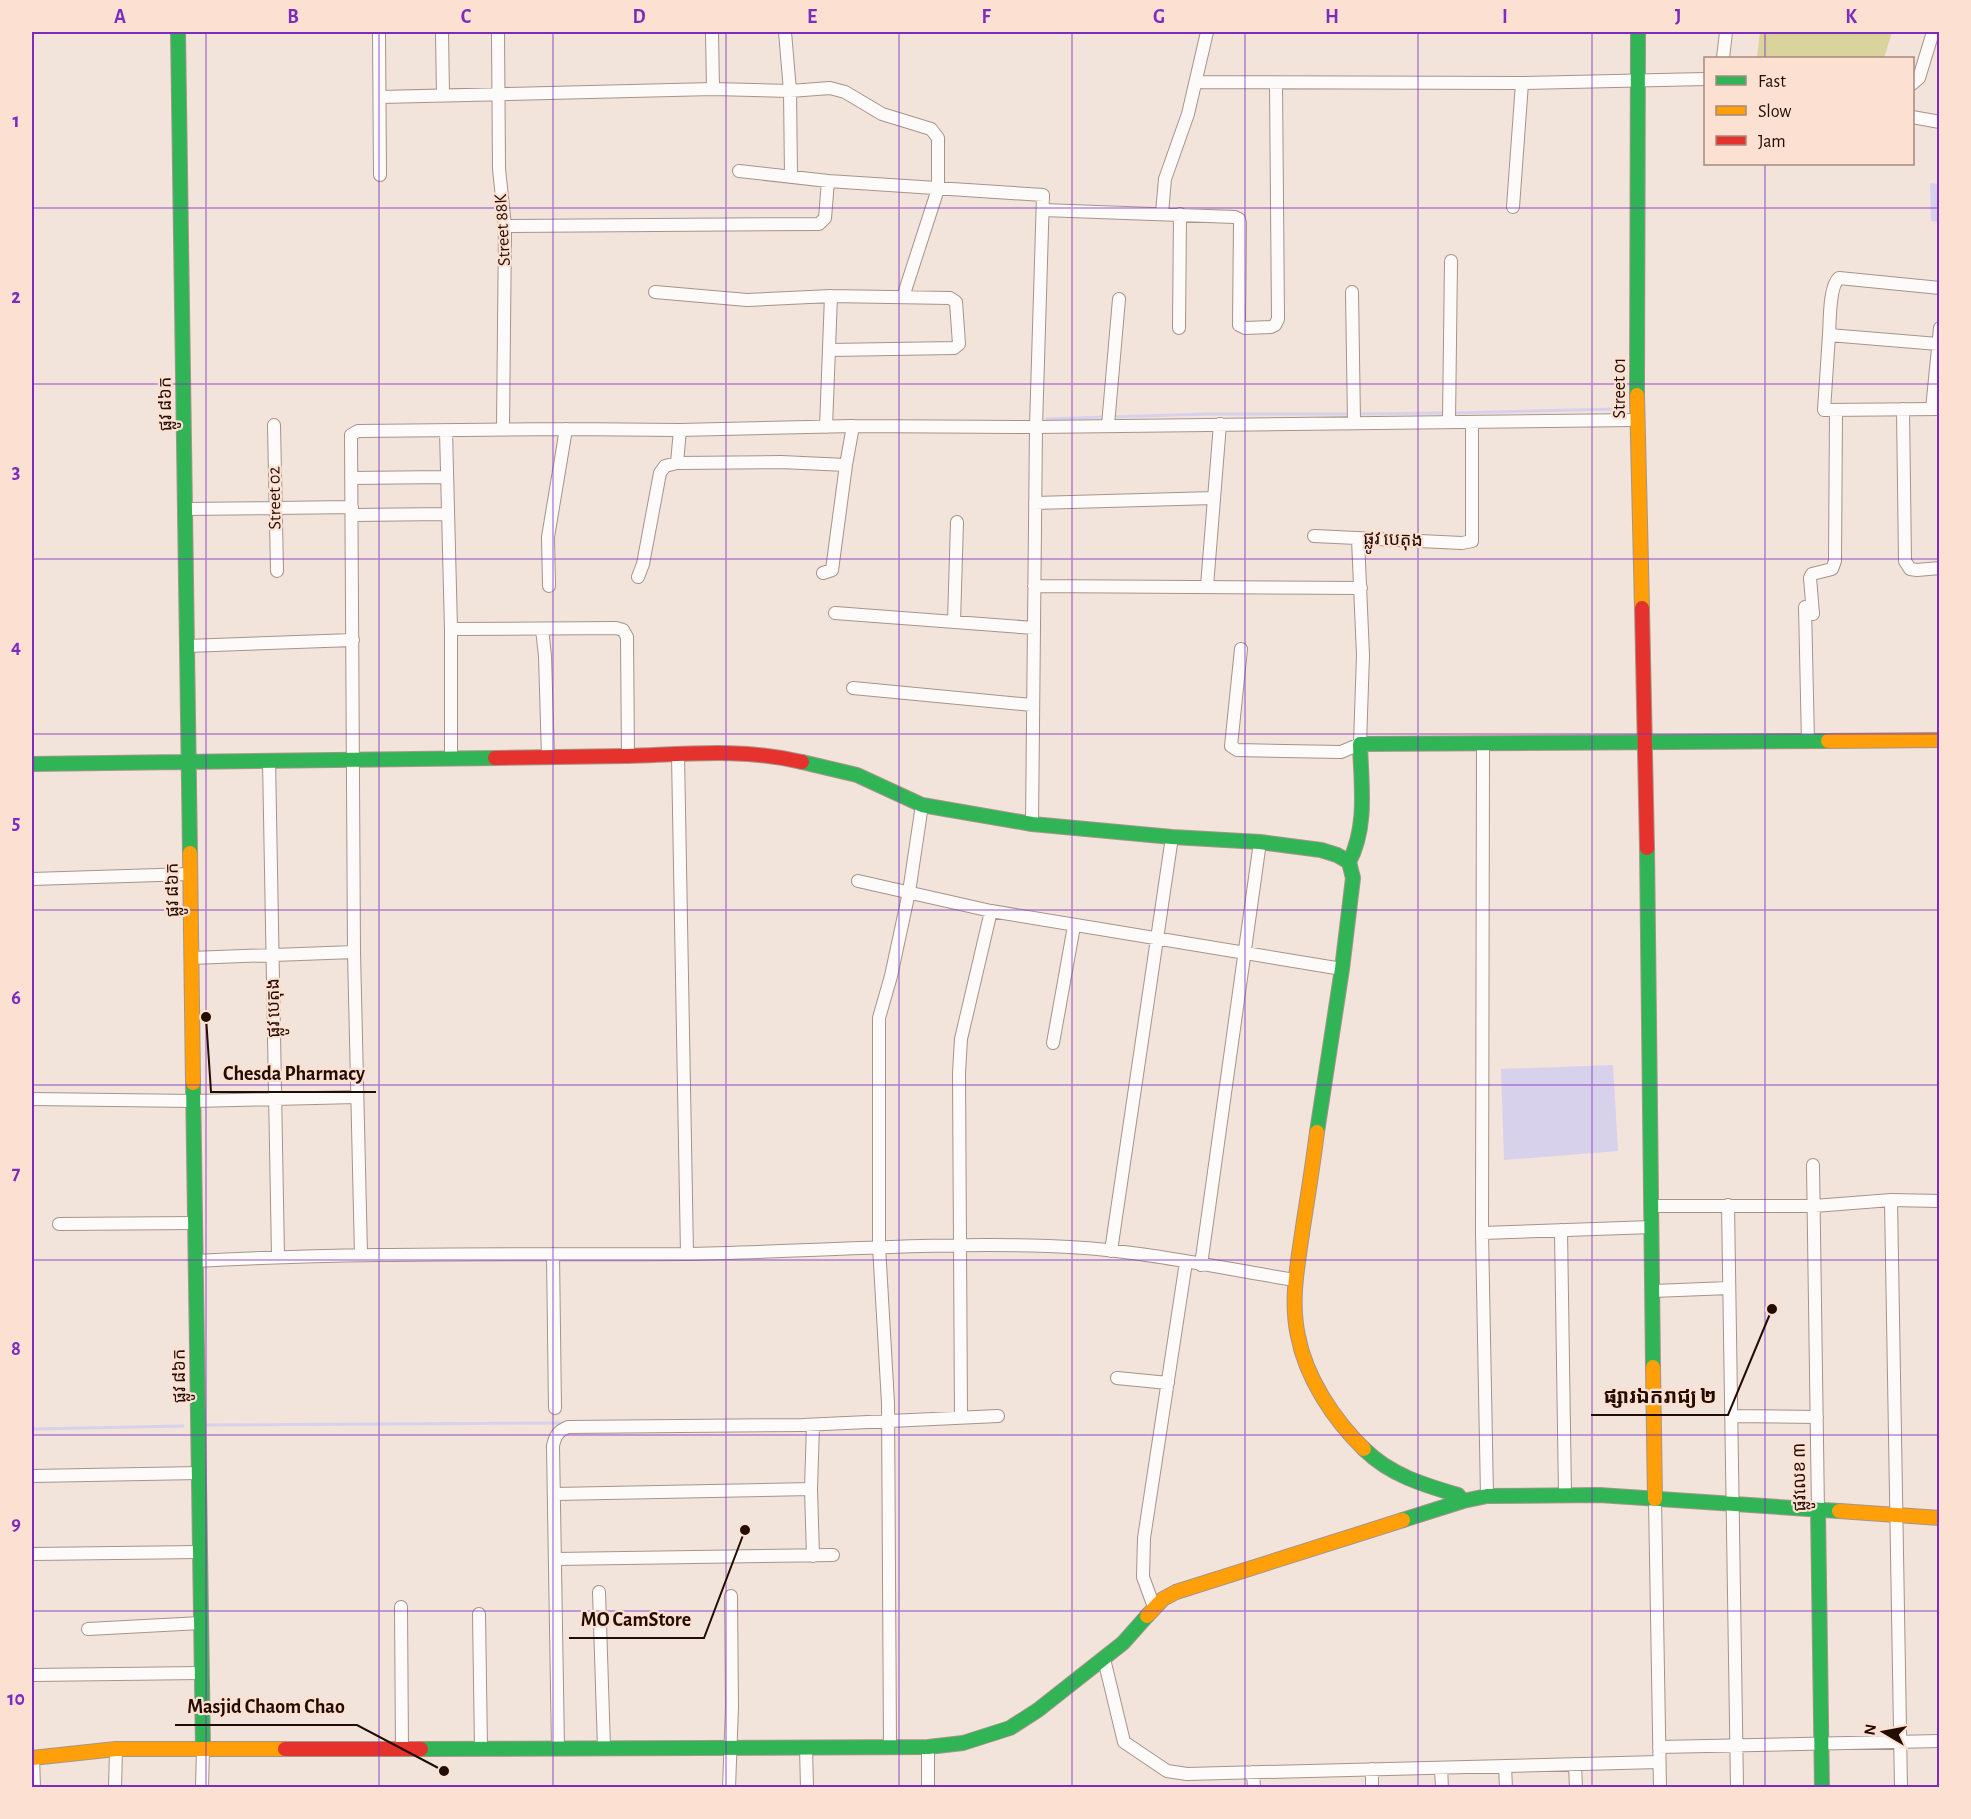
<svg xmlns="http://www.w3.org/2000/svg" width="1971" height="1819" viewBox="0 0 1971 1819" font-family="'Alegreya Sans','Noto Sans Khmer',sans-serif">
	<rect width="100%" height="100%" fill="#f2e3db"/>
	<path fill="#d9d39c" d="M1760 32H1892L1884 58H1757Z"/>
	<path fill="#d8d1eb" d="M1930 183 1939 184V222L1931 221Z
		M1613 1065 1618 1151 1504 1160 1501 1069Z"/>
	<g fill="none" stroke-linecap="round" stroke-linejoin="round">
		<path stroke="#d8d1eb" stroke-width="3" d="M1451 413 1616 409
			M1358 414 1444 413
			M1112 417 1206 414H1351
			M1047 419 1106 417
			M207 1425 566 1423
			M32 1429 183 1426"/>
		<defs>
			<path id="street" d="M379 32 380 175
				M442 32 443 95
				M498 32 499 169 505 226 503 429
				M712 32 713 89
				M785 32 790 91 791 176
				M1723 58 1726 32
				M1196 82 1522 83 1706 79
				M1912 84 1919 78 1933 32
				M380 97 713 89 790 91 830 88 845 92 882 114 931 129 938 138V189L903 297
				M1912 117 1940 122
				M739 171 828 181 1043 195 1036 427 1032 824
				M1513 207 1522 83
				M1043 210 1235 217 1239 219 1240 223 1239 325 1245 328 1271 327 1275 325 1278 319 1276 83
				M1162 213 1165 179 1188 114 1207 32
				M505 226 819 224 825 218 828 181
				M655 292 747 300 831 296 950 298 956 302 959 344 954 348 830 350
				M1352 292 1354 422
				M1179 328 1180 214
				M1829 335C1830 321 1829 286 1839 278L1940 288
				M1938 344 1829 335 1824 410 1940 409
				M1903 409 1905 561 1910 569 1917 570 1940 568
				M1932 409 1940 328
				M1449 421 1451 261
				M274 425 277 571
				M1108 425 1119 299
				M826 427 831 296
				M446 431 451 629V758
				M677 463 781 462 846 465 853 426
				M351 478 446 477
				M1035 503 1214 498
				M185 509 352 507
				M352 515 447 514
				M1314 536 1462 543 1472 541V422
				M823 573 832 570 846 465
				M638 577 643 564 660 473 665 466 677 463 680 430
				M549 586 548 537 566 429
				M1034 586 1361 588
				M1207 586 1220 424
				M1805 607 1808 742
				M835 613 1034 628
				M1813 614 1810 578 1812 574 1832 569 1835 561 1836 410
				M954 622 957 522
				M451 629 616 628 623 630 627 637 628 756
				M542 629 545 656 548 757
				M187 646 353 640
				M1241 649 1231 746 1237 750 1341 752 1360 744 1363 655 1358 539
				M853 688 1032 705
				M1483 745 1482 1233 1487 1496
				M678 755 687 1254
				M269 760 278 1256
				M32 879 190 874
				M858 881 991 911 1342 969
				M191 958 354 952
				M1053 1043 1074 926
				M32 1099 194 1101 356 1097
				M1813 1165 1818 1511
				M1891 1200 1901 1788
				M1728 1205 1737 1788
				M1652 1206H1814L1891 1200 1940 1201
				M59 1224 196 1223
				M1561 1230 1565 1495
				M1482 1233 1652 1227
				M1111 1251 1172 837
				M553 1254 555 1408
				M361 1255 354 952 351 435 358 431 566 429 680 430 853 426 1036 427 1637 420
				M196 1261C358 1252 521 1255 683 1254 805 1252 927 1242 1048 1246 1131 1248 1214 1267 1295 1280
				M1201 1265 1260 842
				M1653 1291 1729 1288
				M1117 1378 1168 1383
				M961 1416 959 1073 961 1039 991 911
				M1731 1416 1817 1417
				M32 1476 199 1473
				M554 1494 811 1489
				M1655 1499 1660 1788
				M32 1554 200 1552
				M813 1556 811 1489 813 1425
				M555 1559 833 1555
				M599 1592 604 1748
				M401 1607 402 1750
				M1154 1607 1143 1577 1144 1538 1186 1262
				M479 1614 481 1749
				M88 1629 201 1623
				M1104 1659 1124 1742 1167 1771 1187 1774 1659 1762
				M32 1675 202 1673
				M806 1747 807 1788
				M890 1747 888 1403 879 1246V1018L891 976 909 892 922 805
				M928 1747V1788
				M1659 1747 1940 1741
				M558 1748 553 1446C555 1436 558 1431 568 1427L803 1425 998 1416
				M33 1757 34 1788
				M1575 1764 1576 1788
				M1505 1766 1506 1788
				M1441 1768 1442 1788
				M1372 1769V1788
				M1253 1772 1254 1788
				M115 1788 116 1749
				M202 1788 203 1749
				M729 1788 732 1707 731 1596"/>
			<path id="fast" d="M178 32 190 853
				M1637 395 1638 32
				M802 762 857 775 922 805 1032 824 1172 837 1260 842 1321 850 1337 855 1349 862 1353 878 1342 969 1317 1132
				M32 764 495 758
				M1647 848 1653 1367
				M1349 862C1368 826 1361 783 1360 744L1828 741
				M193 1083 203 1749
				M1364 1449C1390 1475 1424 1485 1458 1495L1463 1501
				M1818 1511 1822 1788
				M1403 1520 1463 1501 1487 1496 1599 1495 1839 1511
				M421 1749 928 1747 963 1743 1010 1728 1038 1710 1123 1643 1147 1616"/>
			<path id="slow" d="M1637 395 1642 608
				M1828 741 1940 740
				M190 853 193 1083
				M1317 1132C1313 1164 1308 1195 1303 1227 1298 1263 1290 1300 1298 1336 1306 1378 1334 1420 1364 1449
				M1653 1367 1655 1499
				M1839 1511 1940 1518
				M1147 1616 1163 1599 1176 1592 1403 1520
				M32 1758 116 1749H285"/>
			<path id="jam" d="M1642 608 1647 848
				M495 758C540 757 584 757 628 756 688 754 743 748 802 762
				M285 1749H421"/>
		</defs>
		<use href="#street" stroke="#a6948a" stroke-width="14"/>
		<use href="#fast" stroke="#a6948a" stroke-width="16"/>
		<use href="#slow" stroke="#a6948a" stroke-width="16"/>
		<use href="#jam" stroke="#a6948a" stroke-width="16"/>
		<use href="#street" stroke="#fdfbfa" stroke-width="12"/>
		<use href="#fast" stroke="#30b455" stroke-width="14"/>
		<use href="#slow" stroke="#ff9f0a" stroke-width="14"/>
		<use href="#jam" stroke="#e5322d" stroke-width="14"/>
	</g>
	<path fill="none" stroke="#7b2cbf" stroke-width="1.5" stroke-opacity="0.55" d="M206 32V1788M379 32V1788M553 32V1788M726 32V1788M899 32V1788M1072 32V1788M1245 32V1788M1418 32V1788M1592 32V1788M1765 32V58M1765 164V1788M32 208H1940M32 384H1940M32 559H1940M32 734H1940M32 910H1940M32 1085H1940M32 1260H1940M32 1435H1940M32 1611H1940"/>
	<g text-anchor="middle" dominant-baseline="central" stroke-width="4.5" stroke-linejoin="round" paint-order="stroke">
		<g font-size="18" fill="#230c01" stroke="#fce0d1">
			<text transform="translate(503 230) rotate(-93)">Street 88K</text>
			<text transform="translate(1620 388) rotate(-90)">Street 01</text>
			<text transform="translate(166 404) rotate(-91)">ផ្លូវ ៨៦ក</text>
			<text transform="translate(275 498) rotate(-91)">Street 02</text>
			<text transform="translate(1393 540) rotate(2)">ផ្លូវ បេតុង</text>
			<text transform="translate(173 890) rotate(-91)">ផ្លូវ ៨៦ក</text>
			<text transform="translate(274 1008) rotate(-91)">ផ្លូវ បេតុង</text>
			<text transform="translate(180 1376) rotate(-91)">ផ្លូវ ៨៦ក</text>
			<text transform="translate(1800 1477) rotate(-91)">ផ្លូវលេខ ៣</text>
		</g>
	</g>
	<path fill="none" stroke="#230c01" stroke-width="2" d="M206 1017L211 1092H376M1772 1309L1728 1415H1591M745 1530L704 1638H569M444 1771L357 1725H175"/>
	<g fill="#230c01" stroke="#fce0d1" stroke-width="2">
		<circle cx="206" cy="1017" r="6"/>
		<circle cx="1772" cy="1309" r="6"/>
		<circle cx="745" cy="1530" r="6"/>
		<circle cx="444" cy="1771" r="6"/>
	</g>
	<g font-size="20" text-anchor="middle" font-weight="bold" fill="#230c01" stroke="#fce0d1" stroke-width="4.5" stroke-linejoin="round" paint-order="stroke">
		<text x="294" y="1080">Chesda Pharmacy</text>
		<text x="1660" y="1403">ផ្សារឯករាជ្យ ២</text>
		<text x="636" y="1626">MO CamStore</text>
		<text x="266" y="1713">Masjid Chaom Chao</text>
	</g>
	<rect width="1971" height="1819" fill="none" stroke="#fce0d1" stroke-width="66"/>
	<rect x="1704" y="57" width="210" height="108" fill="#fce0d1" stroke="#a58b7e" stroke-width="1.5"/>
	<rect x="1716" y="76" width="30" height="9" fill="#30b455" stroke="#a58b7e" stroke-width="1.5"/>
	<text x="1758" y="87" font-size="18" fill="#230c01">Fast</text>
	<rect x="1716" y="106" width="30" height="9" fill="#ff9f0a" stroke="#a58b7e" stroke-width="1.5"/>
	<text x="1758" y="117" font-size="18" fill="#230c01">Slow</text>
	<rect x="1716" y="136" width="30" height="9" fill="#e5322d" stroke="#a58b7e" stroke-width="1.5"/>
	<text x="1758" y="147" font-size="18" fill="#230c01">Jam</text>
	<g transform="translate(1884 1732) rotate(280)" stroke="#fce0d1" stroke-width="4.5" paint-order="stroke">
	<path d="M0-4.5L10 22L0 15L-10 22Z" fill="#230c01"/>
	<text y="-9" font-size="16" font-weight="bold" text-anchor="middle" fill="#230c01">N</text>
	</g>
	<rect x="33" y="33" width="1905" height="1753" fill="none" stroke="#7b2cbf" stroke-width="2"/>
	<g font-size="20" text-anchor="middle" font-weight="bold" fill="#7b2cbf">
		<text x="120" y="23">A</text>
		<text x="293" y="23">B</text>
		<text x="466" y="23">C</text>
		<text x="639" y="23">D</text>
		<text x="812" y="23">E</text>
		<text x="986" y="23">F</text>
		<text x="1159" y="23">G</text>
		<text x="1332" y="23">H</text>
		<text x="1505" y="23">I</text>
		<text x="1678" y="23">J</text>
		<text x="1851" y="23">K</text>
		<text x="16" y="127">1</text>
		<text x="16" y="303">2</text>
		<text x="16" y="478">3</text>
		<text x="16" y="653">4</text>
		<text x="16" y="829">5</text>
		<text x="16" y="1004">6</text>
		<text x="16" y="1179">7</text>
		<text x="16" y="1355">8</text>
		<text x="16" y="1530">9</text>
		<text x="16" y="1705">10</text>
	</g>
</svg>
